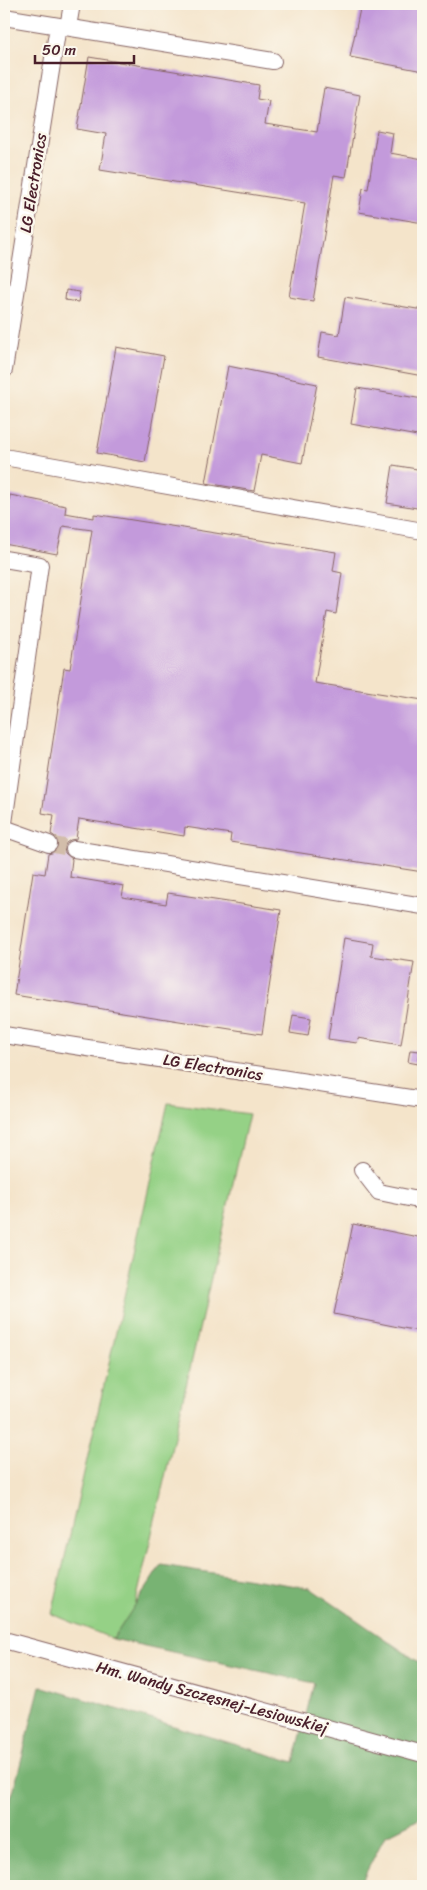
<svg xmlns="http://www.w3.org/2000/svg" width="427" height="1890" viewBox="0 0 427 1890" font-family="Sriracha,sans-serif">
	<rect width="100%" height="100%" fill="#fbf7ec"/>
	<filter id="ink" filterUnits="userSpaceOnUse"><feTurbulence type="fractalNoise" baseFrequency=".02" numOctaves="2"/><feDisplacementMap in="SourceGraphic" scale="10" xChannelSelector="R" yChannelSelector="G"/><feConvolveMatrix kernelMatrix="1 2 1 2 8 2 1 2 1" color-interpolation-filters="sRGB"/></filter>
	<filter id="wash" filterUnits="userSpaceOnUse"><feTurbulence type="fractalNoise" baseFrequency=".0096" numOctaves="4" result="noise"/><feDisplacementMap in="SourceGraphic" scale="20" xChannelSelector="R" yChannelSelector="G"/><feGaussianBlur stdDeviation="1.12" result="paint"/><feColorMatrix in="noise" values="0 0 0 0 0 0 0 0 0 0 0 0 0 0 0 0 0 1.4 0 .05"/><feComposite in="paint" operator="in"/></filter>
	<g filter="url(#wash)">
		<rect width="100%" height="100%" fill="#f4e4ca"/>
		<path fill="#95d186" stroke="#707858" d="M168 1103 249 1114 135 1606 113 1639 52 1614Z"/>
		<path fill="#78b373" stroke="#61694f" d="M161 1565 310 1588 423 1665V1817L385 1836 359 1886H4V1816L14 1789 40 1686 294 1762 314 1683 113 1639Z"/>
		<g id="blocks">
			<path fill="#c39adb" d="M361 4H423V71L350 57Z
				M89 57 259 85 257 99 269 101 265 124 317 132 324 88 360 95 346 177 334 175 313 301 289 297 305 203 100 170 106 134 77 129Z
				M377 130 393 133 390 153 423 159V223L359 212 363 188 368 189Z
				M66 290 80 292 78 302 65 300Z
				M345 297 423 310V376L318 357 322 332 339 335Z
				M116 347 164 356 145 462 97 453Z
				M228 366 317 384 302 463 261 455 254 491 206 483Z
				M357 388 423 399V437L351 424Z
				M393 465 423 470V509L387 503Z
				M10 495 66 506 65 513 94 518V514L336 552 333 571 342 573 336 614 327 612 315 683 423 700V872L230 842 231 834 185 827 184 836 79 819 76 839 70 840 66 843 64 848 65 853 72 859 70 877 124 886 122 897 166 904 168 893 281 910 262 1034 14 995 33 872 45 874 48 854 55 852 59 847 57 838 51 834 54 815 42 813 64 668 70 669 92 530 63 526 57 554 4 544V530Z
				M344 938 373 943 371 956 414 962 401 1045 358 1038 357 1043 328 1039Z
				M293 1015 311 1018 308 1036 290 1033Z
				M410 1050 420 1051 418 1064 408 1062Z
				M353 1224 423 1238V1332L334 1314Z"/>
		</g>
	</g>
	<g filter="url(#ink)">
		<use href="#blocks" fill-opacity="0" stroke="#866463" stroke-width="1"/>
		<g fill="none" stroke-linecap="round" stroke-linejoin="round">
			<path stroke="#d2bdaa" stroke-width="16" stroke-dasharray="16 8" stroke-linecap="butt" d="M49 844 74 849"/>
			<defs>
				<path id="minor" d="M4 17 273 61
					M68 27 72 4
					M4 370 58 26
					M4 457 423 531
					M4 559 40 565 4 823
					M4 828 49 844
					M74 849 423 906
					M4 1035 423 1100
					M362 1170 379 1192 423 1201
					M4 1640 423 1754"/>
			</defs>
			<use href="#minor" stroke="#866463" stroke-width="18"/>
			<use href="#minor" stroke="#fff" stroke-width="16"/>
		</g>
	</g>
	<g text-anchor="middle" dominant-baseline="central" stroke-width="5" stroke-linejoin="round" paint-order="stroke">
		<g font-size="16" fill="#4a1f2b" stroke="#fbf7ec">
			<text transform="translate(33 183) rotate(-81)">LG Electronics</text>
			<text transform="translate(213 1067) rotate(9)">LG Electronics</text>
			<text transform="translate(212 1697) rotate(15)">Hm. Wandy Szczęsnej-Lesiowskiej</text>
		</g>
	</g>
	<rect width="427" height="1890" fill="none" stroke="#fbf7ec" stroke-width="20"/>
	<path d="M35 55v8h99v-8" fill="none" stroke="#4a1f2b" stroke-width="2.5"/>
	<text x="42" y="55" font-size="15" fill="#4a1f2b" stroke="#fbf7ec" stroke-width="4" paint-order="stroke">50 m</text>
</svg>
